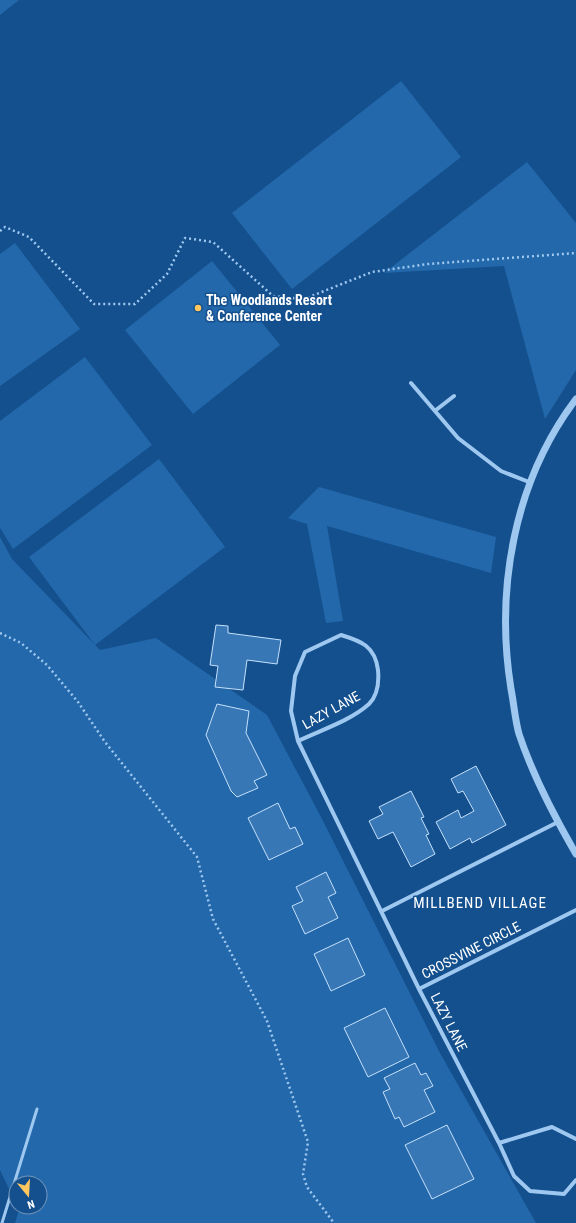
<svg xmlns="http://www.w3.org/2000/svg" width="576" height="1223" viewBox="0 0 576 1223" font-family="'Roboto Condensed',sans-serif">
	<rect width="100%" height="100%" fill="#14508e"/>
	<path fill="#2368ab" d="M0 0H19L0 15Z
		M401 81 461 157 292 289 232 213Z
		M527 162 576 223V370L545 419 504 266 384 273Z
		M15 243 80 329 0 386V254Z
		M212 261 280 345 193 414 125 330Z
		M85 357 152 445 13 549 0 528V421Z
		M159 459 225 547 95 645 29 557Z
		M319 487 496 537 491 573 327 526 343 621 326 623 307 524 288 518Z
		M0 537 12 559 100 650 156 638 267 715 322 819 440 1053 536 1223H15L19 1210 17 1207H40V1183H16V1204L0 1170Z"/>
	<path fill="#3877b5" stroke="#c5e1fc" d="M216 625 228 626V633L281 640 277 664 247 660 243 690 215 687 218 666 210 665Z
		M217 704 249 711 246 733 267 775 254 781 258 788 237 797 231 791 206 735Z
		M476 766 506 825 472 843 470 838 450 849 436 822 458 810 461 818 474 811 463 791 458 793 451 779Z
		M411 791 424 817 421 818 429 834 426 835 435 854 411 867 393 832 378 839 369 821 383 814 379 807Z
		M278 803 290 829 295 827 303 844 269 860 248 818Z
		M326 872 336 893 328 897 338 918 305 934 292 906 303 901 296 887Z
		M348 938 365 975 331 991 314 954Z
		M385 1008 409 1057 368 1077 344 1028Z
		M415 1063 421 1075 426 1073 433 1086 424 1090 435 1112 404 1127 399 1117 395 1119 383 1092 390 1089 384 1078Z
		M447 1125 474 1179 432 1199 405 1145Z"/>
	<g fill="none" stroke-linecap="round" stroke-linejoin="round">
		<path stroke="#9ec8f0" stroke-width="2.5" stroke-dasharray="2 3" stroke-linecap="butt" d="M0 231 5 227 29 237 94 304H135L167 274 185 238 213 242 273 296 304 299 372 272 428 264 576 253
			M0 633 21 643 47 665 78 702 105 742 197 857 213 919 267 1021 308 1142 303 1174 307 1187 334 1223"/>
		<path stroke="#9ec8f0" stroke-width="3" d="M2 1223 37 1109"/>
		<path stroke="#9ec8f0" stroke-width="4" d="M411 383 458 438 501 471 529 482
			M436 410 454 396
			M341 635C361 641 375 646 378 670 379 681 378 695 369 704 350 721 321 730 298 741L291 711 295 676 305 652Z
			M298 741 419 989 499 1143
			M382 911 558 822
			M419 989 576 910
			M576 1139 552 1127 499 1143 514 1176 530 1191 564 1194 576 1180"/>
		<path stroke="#9ec8f0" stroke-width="7" d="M576 399C514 481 495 589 511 689 514 704 515 720 519 734 533 776 554 816 576 854"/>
	</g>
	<circle fill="#ffc75e" stroke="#14508e" stroke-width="1.5" cx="198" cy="308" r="4"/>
	<g text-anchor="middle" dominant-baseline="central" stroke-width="3" stroke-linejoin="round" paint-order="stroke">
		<g font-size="14" font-weight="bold" fill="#fff" stroke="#14508e" text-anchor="start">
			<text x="206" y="300">The Woodlands Resort<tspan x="206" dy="16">&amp; Conference Center</tspan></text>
		</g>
		<g font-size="14" fill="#fff" stroke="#14508e">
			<text transform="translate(331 710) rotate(-29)">LAZY LANE</text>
			<text transform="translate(471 950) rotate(-27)">CROSSVINE CIRCLE</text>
			<text transform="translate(449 1022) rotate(63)">LAZY LANE</text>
		</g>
		<g font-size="15" letter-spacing="1" fill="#fff" stroke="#14508e">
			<text x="480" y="903">MILLBEND VILLAGE</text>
		</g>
	</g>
	<g transform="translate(28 1195) rotate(162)"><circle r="19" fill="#14508e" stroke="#7296bb"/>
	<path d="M0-3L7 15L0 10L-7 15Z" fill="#ffc75e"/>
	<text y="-6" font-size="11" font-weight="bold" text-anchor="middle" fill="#ffffff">N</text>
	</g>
</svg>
